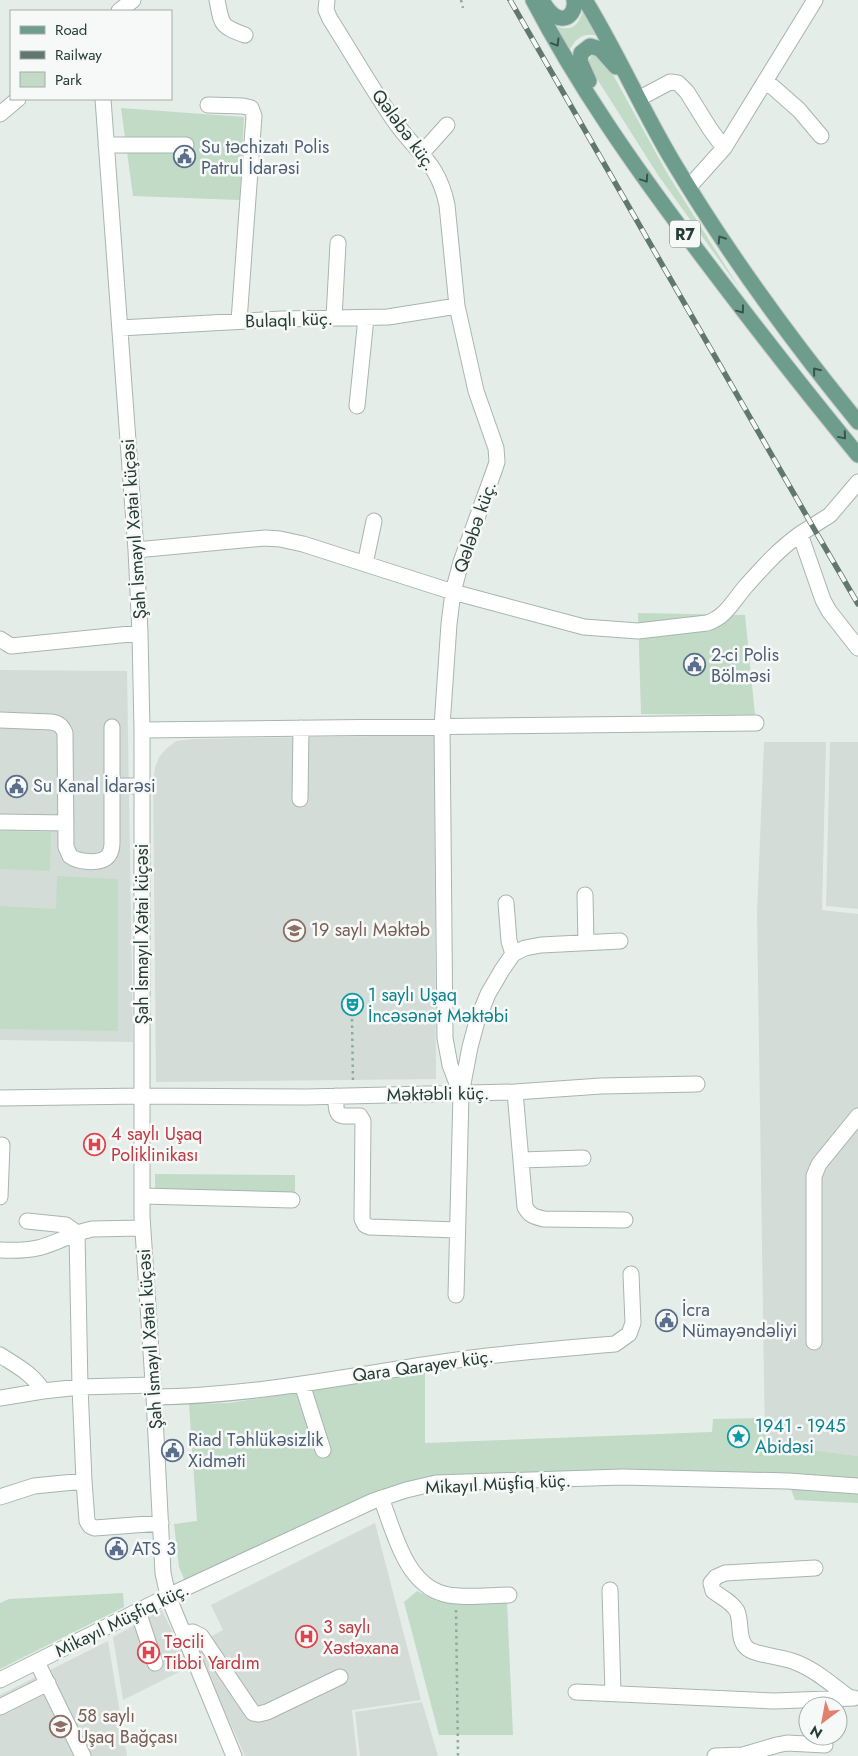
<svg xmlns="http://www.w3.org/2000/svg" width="858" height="1756" viewBox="0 0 858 1756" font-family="Jost,sans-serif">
	<rect width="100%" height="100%" fill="#e5ede9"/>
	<path fill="#d4dcd8" d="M0 670 127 671 133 1042 0 1040Z
		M434 735 436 1079 156 1082 153 781 155 768 159 757 166 749 176 741 192 739Z
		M764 742H826L822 910 858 914V1456L765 1444 757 913Z
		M830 742H858V909L826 906Z
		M375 1523 421 1700 352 1710 357 1756H245L195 1645 223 1630 211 1605Z
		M162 1610 189 1667 123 1700 113 1637Z
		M108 1641 127 1756H0V1695Z
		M422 1702 438 1756H360L355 1712Z"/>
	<path fill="#c1dbc6" d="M584 6 601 37C585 31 576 37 569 51L553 25C573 34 580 24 584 6Z
		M592 55H595L606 62 667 173 740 289 658 175 587 63Z
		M121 108 244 117 240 200 133 196Z
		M638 613 745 615 755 715 641 714Z
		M0 831 51 832 50 871 0 869Z
		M57 876 118 879V1031L0 1029V906L56 909Z
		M155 1174 295 1175V1193L155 1191Z
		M425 1372V1443L712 1432 713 1419 765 1418V1444L858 1456V1503L795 1500 788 1481 622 1477 406 1490 187 1586 179 1567 174 1524 197 1521 189 1404 229 1403Z
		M417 1591 437 1601 507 1602 513 1735H439L404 1602Z
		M123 1593 124 1607 0 1669V1603L9 1599Z"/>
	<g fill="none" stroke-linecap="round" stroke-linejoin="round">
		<defs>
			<path id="minor" d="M217 0C222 25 220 26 245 35
				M327 0 326 10 330 19C351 52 371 87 393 119 416 153 438 161 447 205L457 306 476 391 496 448 497 462 494 471 461 562 453 592 449 624 442 726 445 1038 450 1065 461 1094
				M119 11 133 0
				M766 81 799 110 821 136
				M640 98 670 82 678 83 687 92 710 129 724 148
				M103 99 136 550 140 633 142 730V1216L154 1397 163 1573 168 1596 234 1756
				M208 105 243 106 251 108 254 116 239 321
				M0 114 18 99
				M106 145H186
				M422 153 447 125
				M689 187 724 148 815 0
				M334 318 338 243
				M120 328 282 319 388 317 457 306
				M357 406 366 318
				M858 482 830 515 800 534 823 600 829 611 858 648
				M136 550 265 538 280 539 303 544 453 592 584 627 638 631 707 623C726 617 733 601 746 586 763 567 779 549 800 534
				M365 564 374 521
				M0 639 11 646 140 633
				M0 720 51 722C59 723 62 726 65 733L66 847 70 856C78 862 98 864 106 858 111 854 112 848 112 843V727
				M142 730 756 723
				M112 786H142
				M300 799 301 728
				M0 822 66 823
				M585 895 586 943
				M506 903 509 941 513 954
				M515 1092 601 1086 697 1084
				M336 1096C335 1121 340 1115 360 1116L363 1121 362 1219 365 1225 370 1227 457 1230
				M0 1098 142 1096 306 1097 515 1092 525 1207C530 1216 535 1217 544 1219L625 1220
				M521 1160 583 1158
				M142 1196 292 1200
				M0 1197 2 1145
				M0 1250C35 1252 45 1247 77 1233L66 1225 27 1221
				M456 1295 461 1094 470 1047 477 1021 488 994 502 970 513 954 525 948 541 945 620 941
				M814 1342V1176L819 1164 858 1116
				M0 1355C17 1366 33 1374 43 1391L80 1387 153 1385
				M302 1384 323 1450
				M154 1397C261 1396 366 1372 471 1358 519 1352 567 1348 615 1344L629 1334 633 1323 631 1274
				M0 1398 43 1391
				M84 1481 80 1387 77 1233 92 1229 142 1228
				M0 1497 34 1486 84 1481 87 1521 90 1526 95 1528 161 1523
				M381 1498C394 1531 405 1584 444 1594 464 1599 489 1595 509 1595
				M815 1568 725 1573 716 1577 711 1583 713 1591C721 1597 732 1602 737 1611 742 1622 737 1640 747 1648 754 1655 784 1657 795 1662 816 1670 832 1685 850 1698
				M610 1590 613 1693
				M138 1611 155 1663
				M183 1633 193 1632 201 1636 253 1713 259 1714 267 1712 340 1677
				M37 1662 83 1756
				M0 1680 168 1596 373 1501 406 1490 436 1483 622 1477 788 1481 858 1486
				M576 1692 774 1701 854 1698
				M0 1707 48 1683
				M715 1756 743 1755 777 1745 787 1743 825 1745"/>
			<path id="major" d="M533 0C578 86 634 166 692 243 746 315 801 386 858 455
				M542 0C545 6 549 12 555 16 567 23 576 12 574 0
				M585 0C617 52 641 108 672 160 727 252 790 339 858 422
				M589 81 580 61 581 53 590 46 600 49 616 67"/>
		</defs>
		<use href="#minor" stroke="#a8b5af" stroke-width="17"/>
		<use href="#major" stroke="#c2c9c6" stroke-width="17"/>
		<path stroke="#8aac9e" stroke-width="2.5" stroke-dasharray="2.5 4" stroke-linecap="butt" d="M461 0 463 8
			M352 1019 353 1082
			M456 1610 458 1756"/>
		<use href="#minor" stroke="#fff" stroke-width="15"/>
		<use href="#major" stroke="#6f9d8d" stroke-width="15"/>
		<defs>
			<path id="rail" d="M510 0 813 527 858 604"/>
		</defs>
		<use href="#rail" stroke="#617870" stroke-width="5.5"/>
		<use href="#rail" stroke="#f6f9f7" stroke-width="4" stroke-dasharray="11" stroke-linecap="butt"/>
	</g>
	<defs><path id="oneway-chevron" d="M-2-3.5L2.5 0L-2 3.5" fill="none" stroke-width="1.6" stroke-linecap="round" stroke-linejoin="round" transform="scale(1.25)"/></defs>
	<g stroke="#38554b">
		<use href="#oneway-chevron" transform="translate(556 43) rotate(59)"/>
		<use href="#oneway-chevron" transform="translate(645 179) rotate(56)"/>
		<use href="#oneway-chevron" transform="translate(721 239) rotate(-123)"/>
		<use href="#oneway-chevron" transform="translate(741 310) rotate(53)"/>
		<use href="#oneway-chevron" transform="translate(816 371) rotate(-129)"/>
		<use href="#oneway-chevron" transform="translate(843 436) rotate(50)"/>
	</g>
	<defs>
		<symbol id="civic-ring" viewBox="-11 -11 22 22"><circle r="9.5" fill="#f6f9f7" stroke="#5c6f8a" stroke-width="1.5"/><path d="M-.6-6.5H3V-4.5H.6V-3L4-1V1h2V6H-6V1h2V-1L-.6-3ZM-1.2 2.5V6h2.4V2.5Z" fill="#5c6f8a"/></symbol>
		<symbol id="school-ring" viewBox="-11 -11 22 22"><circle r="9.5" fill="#f6f9f7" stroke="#8d6e63" stroke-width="1.5"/><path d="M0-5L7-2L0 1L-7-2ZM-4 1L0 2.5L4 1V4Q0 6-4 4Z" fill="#8d6e63"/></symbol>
		<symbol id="theatre-ring" viewBox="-11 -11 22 22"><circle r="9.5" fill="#f6f9f7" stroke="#0f9aa8" stroke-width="1.5"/><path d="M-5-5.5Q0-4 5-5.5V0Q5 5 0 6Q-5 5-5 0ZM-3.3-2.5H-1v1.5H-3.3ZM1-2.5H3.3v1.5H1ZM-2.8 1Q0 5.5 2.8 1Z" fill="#0f9aa8"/></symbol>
		<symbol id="hospital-ring" viewBox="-11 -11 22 22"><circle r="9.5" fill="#f6f9f7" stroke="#e0444e" stroke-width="1.5"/><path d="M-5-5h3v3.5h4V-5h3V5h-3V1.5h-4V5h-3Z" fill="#e0444e"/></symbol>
		<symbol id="sight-ring" viewBox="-11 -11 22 22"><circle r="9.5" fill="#f6f9f7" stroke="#0f9aa8" stroke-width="1.5"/><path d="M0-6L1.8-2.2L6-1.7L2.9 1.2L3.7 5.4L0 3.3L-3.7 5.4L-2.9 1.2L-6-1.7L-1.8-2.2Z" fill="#0f9aa8"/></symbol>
	</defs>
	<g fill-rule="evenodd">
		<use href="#civic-ring" x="172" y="144" width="25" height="25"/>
		<use href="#civic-ring" x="682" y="652" width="25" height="25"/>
		<use href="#civic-ring" x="4" y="774" width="25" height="25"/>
		<use href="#school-ring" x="282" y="918" width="25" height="25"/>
		<use href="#theatre-ring" x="340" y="992" width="25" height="25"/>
		<use href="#hospital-ring" x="82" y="1132" width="25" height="25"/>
		<use href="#civic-ring" x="654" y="1308" width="25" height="25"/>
		<use href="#sight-ring" x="726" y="1424" width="25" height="25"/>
		<use href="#civic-ring" x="160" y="1438" width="25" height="25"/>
		<use href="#civic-ring" x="104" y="1536" width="25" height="25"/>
		<use href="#hospital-ring" x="294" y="1624" width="25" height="25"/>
		<use href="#hospital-ring" x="136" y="1640" width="25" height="25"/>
		<use href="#school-ring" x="48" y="1714" width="25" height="25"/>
	</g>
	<g text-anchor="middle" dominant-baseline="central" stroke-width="5" stroke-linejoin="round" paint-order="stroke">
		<rect fill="#f6f9f7" stroke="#64756f" stroke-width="1" x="670" y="220.5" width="30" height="27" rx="4"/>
		<g font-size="16" font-weight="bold" fill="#263d35">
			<text x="685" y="234">R7</text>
		</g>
		<g font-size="18" fill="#263d35" stroke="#f6f9f7">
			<text transform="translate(404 130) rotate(54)">Qələbə küç.</text>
			<text transform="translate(289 320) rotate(-2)">Bulaqlı küç.</text>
			<text transform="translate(475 527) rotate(-71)">Qələbə küç.</text>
			<text transform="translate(134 529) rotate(-94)">Şah İsmayıl Xətai küçəsi</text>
			<text transform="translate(142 934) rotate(-90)">Şah İsmayıl Xətai küçəsi</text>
			<text transform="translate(438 1094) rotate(-1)">Məktəbli küç.</text>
			<text transform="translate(150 1339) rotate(-94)">Şah İsmayıl Xətai küçəsi</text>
			<text transform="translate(423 1366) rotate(-8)">Qara Qarayev küç.</text>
			<text transform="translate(498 1484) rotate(-3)">Mikayıl Müşfiq küç.</text>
			<text transform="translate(122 1620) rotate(-26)">Mikayıl Müşfiq küç.</text>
		</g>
		<g font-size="18" fill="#4e5e75" stroke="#f6f9f7" text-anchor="start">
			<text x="201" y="147">Su təchizatı Polis<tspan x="201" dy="21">Patrul İdarəsi</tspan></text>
			<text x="711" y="655">2-ci Polis<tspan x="711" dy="21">Bölməsi</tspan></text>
			<text x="33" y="786">Su Kanal İdarəsi</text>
			<text x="682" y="1310">İcra<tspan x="682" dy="21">Nümayəndəliyi</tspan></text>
			<text x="188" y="1440">Riad Təhlükəsizlik<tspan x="188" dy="21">Xidməti</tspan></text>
			<text x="132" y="1549">ATS 3</text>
		</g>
		<g font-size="18" fill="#785e54" stroke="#f6f9f7" text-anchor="start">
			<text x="311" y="930">19 saylı Məktəb</text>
			<text x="77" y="1716">58 saylı<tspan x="77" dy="21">Uşaq Bağçası</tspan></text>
		</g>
		<g font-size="18" fill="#0d838f" stroke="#f6f9f7" text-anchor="start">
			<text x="368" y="995">1 saylı Uşaq<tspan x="368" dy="21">İncəsənət Məktəbi</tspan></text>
			<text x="755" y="1426">1941 - 1945<tspan x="755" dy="21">Abidəsi</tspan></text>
		</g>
		<g font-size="18" fill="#be3a42" stroke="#f6f9f7" text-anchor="start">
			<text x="111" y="1134">4 saylı Uşaq<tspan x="111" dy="21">Poliklinikası</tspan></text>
			<text x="323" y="1627">3 saylı<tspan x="323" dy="21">Xəstəxana</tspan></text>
			<text x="164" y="1642">Təcili<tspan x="164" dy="21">Tibbi Yardım</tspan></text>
		</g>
	</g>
	<rect x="10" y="10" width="162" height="90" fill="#f6f9f7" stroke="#a3aea9"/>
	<rect x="20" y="26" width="25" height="8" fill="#6f9d8d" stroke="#a3aea9"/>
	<text x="55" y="35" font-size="15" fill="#263d35">Road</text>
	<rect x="20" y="51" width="25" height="8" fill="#617870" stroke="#a3aea9"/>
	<text x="55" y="60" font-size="15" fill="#263d35">Railway</text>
	<rect x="20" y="72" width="25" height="15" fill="#c1dbc6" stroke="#a3aea9"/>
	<text x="55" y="85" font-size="15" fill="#263d35">Park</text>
	<g transform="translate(823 1721) rotate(212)"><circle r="24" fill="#f6f9f7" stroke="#a3aea9"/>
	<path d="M0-4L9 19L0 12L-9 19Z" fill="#e2806e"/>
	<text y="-8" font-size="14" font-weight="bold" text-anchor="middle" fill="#263d35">N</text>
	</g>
</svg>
